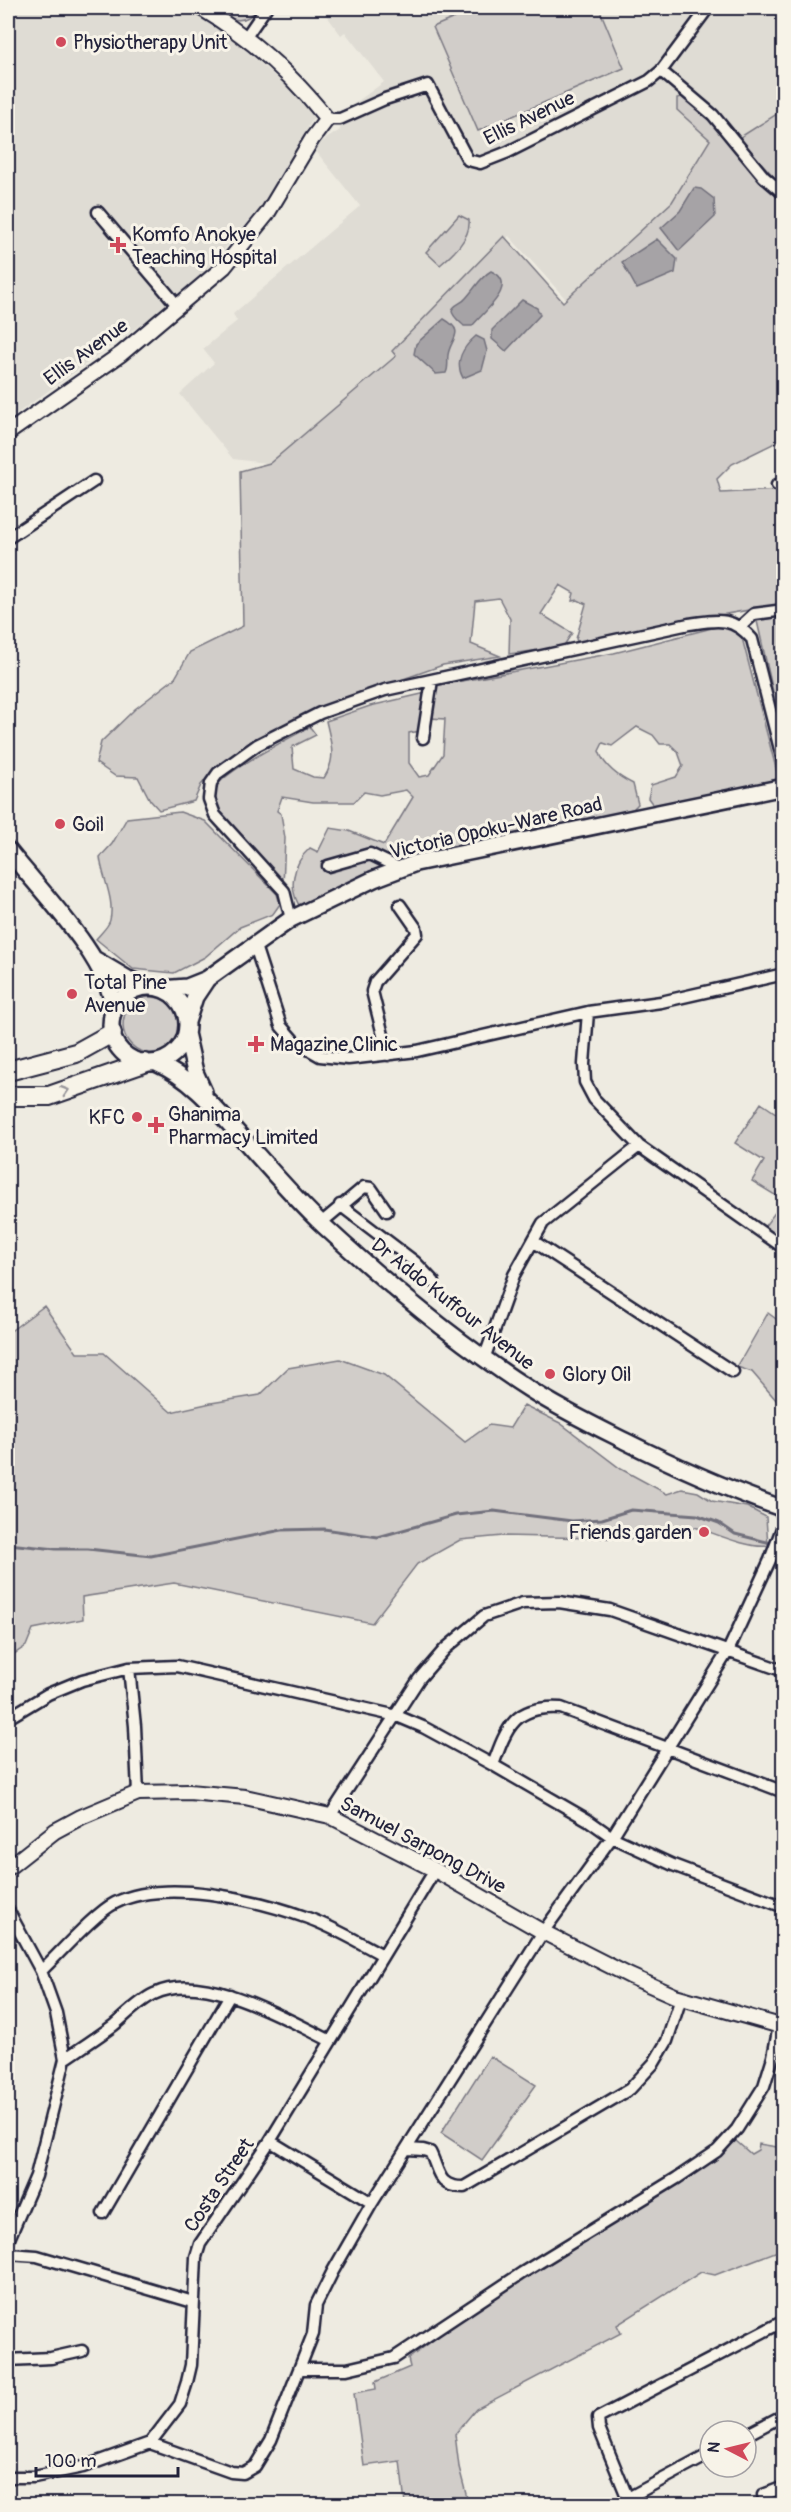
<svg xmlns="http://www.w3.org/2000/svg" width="791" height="2512" viewBox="0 0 791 2512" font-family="Pangolin,sans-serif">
	<rect width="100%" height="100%" fill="#eeebe1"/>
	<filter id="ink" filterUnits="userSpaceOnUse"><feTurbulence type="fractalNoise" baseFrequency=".0167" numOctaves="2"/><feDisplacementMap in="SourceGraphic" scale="12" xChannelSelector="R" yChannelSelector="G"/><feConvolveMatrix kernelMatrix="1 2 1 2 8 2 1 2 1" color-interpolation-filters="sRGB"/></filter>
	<g filter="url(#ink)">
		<path fill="#dfdcd4" d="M8 8H192L210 18 316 113 268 200 187 291 8 420Z
			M321 8H783V111L722 152 573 307 509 236 395 354 399 359 274 464 233 459 180 394 214 363 203 349 237 321 233 314 360 206 315 150 323 141 340 130V111L347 109 384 82 345 32 341 35Z"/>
		<path fill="#d1cdc9" stroke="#7a7882" stroke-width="1.5" d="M212 8H258C242 28 231 19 212 8Z
			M478 8H599L624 68 478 131 433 27Z
			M684 96 718 129 761 182 783 201V439L732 464 717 479 721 493 783 490V604L636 630 579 645 576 639 586 604 578 600 572 601 574 593 560 585 541 614 572 633 563 647 509 654 510 619 499 598 475 601 471 644 500 656 443 665 304 714 262 738 210 775 201 785 194 801 159 810 150 800 138 777 115 776 96 763 101 742 135 709 175 678 190 652 243 626 240 471 270 463 396 356 392 351 504 236 563 302 672 202 710 140 677 110V98Z
			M783 110V187L739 138Z
			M459 215 469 220C471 238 453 254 440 265L426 252Z
			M783 616V736L757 621Z
			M716 627 732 628 741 634 779 780 656 809 648 798 651 785 676 777 683 766 678 752 670 744H660L653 735 637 727 612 746 603 743 599 751C604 767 619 777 633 784L638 804 633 809 389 868 301 908C287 889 293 863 310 848L318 852 330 828 349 831 384 845 413 797 406 790 380 795 364 792 354 802H313L282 797 277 811 281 814 285 838 283 886 217 813C215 806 212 798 214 790 220 773 292 737 310 727L316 735 292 747 294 769 313 777 324 778C337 758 331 743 326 721L370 706 426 693 421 731 409 733V763L419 777 429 775 443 754 445 719 430 718 435 686 614 653Z
			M180 812 205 821 277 894 280 904 273 914 240 927 205 957 174 973 133 969 96 939C100 934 109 926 110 920 115 899 102 877 100 857L112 844 127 818Z
			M123 1025a28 28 0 1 1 56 0a28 28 0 1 1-56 0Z
			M761 1103 783 1118V1200L752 1181 764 1161 735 1143Z
			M783 1202V1241L764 1227Z
			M44 1306 77 1353H104L171 1412 211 1403 260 1395 288 1368 340 1359 384 1375 465 1442 489 1425 510 1428 524 1405 560 1423 621 1469 667 1494 682 1489 698 1492 712 1501 747 1507 766 1517 768 1546C749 1549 714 1533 695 1527L686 1537 666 1532 644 1539 503 1536 460 1540 417 1564 372 1623 174 1583 82 1597 83 1619 33 1629 26 1646 8 1658V1333Z
			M768 1313 783 1324V1393L777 1401 752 1372 737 1367Z
			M490 2056 536 2085 482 2160 441 2133Z
			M736 2141 751 2154 758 2150 759 2144 783 2148V2249L715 2275 701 2272 617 2325 621 2333 476 2409 455 2434 459 2467 467 2498V2504H405L400 2461 364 2466 354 2393 376 2389 375 2382 410 2367 408 2359 475 2309Z"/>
		<path fill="#a6a3a6" stroke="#716f7b" stroke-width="1.5" d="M694 188 701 189 714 199 715 217 679 251 661 228 680 211Z
			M657 239 677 259 675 273 637 289 622 262Z
			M491 271C521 284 483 312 472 326H464C460 322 452 316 452 311 452 305 462 303 465 299 474 290 480 277 491 271Z
			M522 300 537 308 540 315 506 351 492 339V330Z
			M444 319C467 332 450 339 448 355 447 362 449 367 446 373L436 374 414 354 416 344Z
			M476 336 484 340 487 351 482 370 463 378C454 362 463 347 476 336Z"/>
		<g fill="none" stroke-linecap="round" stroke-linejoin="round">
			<path stroke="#716f7b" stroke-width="3" d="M8 1544 56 1549H88L151 1556 282 1530 324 1529 378 1537 456 1515 494 1511 572 1521 602 1519 631 1510 697 1515 719 1523 735 1534 771 1543"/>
			<defs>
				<path id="minor" d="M246 37 266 8
					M661 71 713 115 764 177 784 194
					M327 119H340L385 99 428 85 468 160 480 163 508 152 649 81 661 71 708 8
					M98 212 177 305
					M777 485 784 487
					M8 538 94 481
					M741 626 754 614 784 610
					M423 738 432 680
					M328 866 370 854 401 869
					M291 919 284 891 215 815 209 799 211 783 218 773 257 745 320 713 385 690 689 624C717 620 732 616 752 639L784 765
					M255 946 281 1026 294 1041 320 1056 348 1059 417 1051 588 1012 661 1002 784 974
					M588 1012 584 1064 585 1082 594 1099 639 1146 784 1248
					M388 1055 372 991 375 982 417 934 416 928 400 905
					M340 1205 415 1262 434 1282
					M321 1223 364 1187 371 1188 387 1211
					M533 1241 733 1372
					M484 1359 514 1275 543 1223 639 1146
					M129 1668 135 1726 138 1793
					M8 1718 48 1694 82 1680 129 1668 177 1666 397 1716 423 1727 493 1765 588 1820 612 1837 673 1865 784 1907
					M493 1765C507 1726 515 1705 561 1708L784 1792
					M330 1816 419 1679 445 1649 484 1616 523 1603 559 1602 610 1610 784 1671
					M8 1910 41 1971 56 2013 65 2059
					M41 1971C59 1954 95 1913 115 1903 164 1878 255 1899 305 1917 332 1926 358 1942 383 1955
					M270 2141 372 2203
					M408 2149 423 2150 430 2152C440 2172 437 2187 464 2187L630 2089 654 2063 667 2041 681 1998
					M103 2213 230 1995
					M8 2241 36 2176 65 2059C81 2048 98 2037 114 2025 126 2015 139 2001 154 1994 204 1970 286 2019 331 2041
					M8 2254 37 2256 193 2302
					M8 2360 51 2358 82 2351
					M300 2369H347L394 2358 522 2273 677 2178 717 2151 737 2129 764 2086 773 2057 779 2026
					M746 2435 784 2415
					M150 2443 231 2472 243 2473 255 2466 271 2440 313 2334 316 2305 333 2271 372 2203 543 1932 612 1837 728 1651 770 1560 784 1523
					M8 2477H34L83 2467 150 2443 180 2404 187 2382 191 2365 196 2257 200 2244 270 2141 435 1870
					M763 2495 784 2487
					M628 2498 710 2454
					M630 2504 599 2428 598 2418 784 2321"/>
				<path id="tertiary" d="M8 433 121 354 224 267 267 214 312 139 327 119C291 73 251 38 201 8
					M8 1868 55 1831 81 1817 138 1793 189 1792 245 1797 330 1816 435 1870 543 1932 630 1976 675 1996 784 2027"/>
				<path id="secondary" d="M8 850C41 892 108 958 114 1010
					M96 960 128 979 150 987
					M111 1025a38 38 0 1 1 76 0a38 38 0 1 1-76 0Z
					M161 989 187 987 207 979 291 919 374 879 416 863 784 787
					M187 1022 195 997 207 979
					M186 1033 195 1072 204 1092
					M156 1063C188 1077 211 1103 234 1129 264 1162 292 1196 324 1226 388 1285 456 1342 529 1389 560 1409 593 1425 625 1441 677 1467 729 1490 784 1509"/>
				<path id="primary" d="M8 1071 76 1053 112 1033
					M8 1096H49L144 1063"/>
			</defs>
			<use href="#minor" stroke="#22223b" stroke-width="15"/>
			<use href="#tertiary" stroke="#22223b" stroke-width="18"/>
			<use href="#secondary" stroke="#22223b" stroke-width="20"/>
			<use href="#primary" stroke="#22223b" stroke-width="22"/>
			<use href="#minor" stroke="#f7f3e8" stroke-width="10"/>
			<use href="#tertiary" stroke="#f7f3e8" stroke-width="14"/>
			<use href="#secondary" stroke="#f7f3e8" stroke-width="15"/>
			<use href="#primary" stroke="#f7f3e8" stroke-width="18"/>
		</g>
		<defs><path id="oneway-chevron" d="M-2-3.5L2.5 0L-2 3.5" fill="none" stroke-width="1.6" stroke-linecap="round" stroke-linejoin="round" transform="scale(1.5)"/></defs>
		<use stroke="#97959a" href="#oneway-chevron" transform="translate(65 1091) rotate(-18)"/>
	</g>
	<g fill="#d1495b" stroke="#f7f3e8" stroke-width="2">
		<circle cx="61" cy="42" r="6"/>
		<path d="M115 236h6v6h6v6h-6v6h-6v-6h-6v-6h6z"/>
		<circle cx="60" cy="824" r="6"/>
		<circle cx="72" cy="994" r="6"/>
		<path d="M253 1035h6v6h6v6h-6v6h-6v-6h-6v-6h6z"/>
		<circle cx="137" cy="1117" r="6"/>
		<path d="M153 1116h6v6h6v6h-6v6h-6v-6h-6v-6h6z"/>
		<circle cx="550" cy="1374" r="6"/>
		<circle cx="704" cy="1532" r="6"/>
	</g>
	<g text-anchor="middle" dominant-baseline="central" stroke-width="6" stroke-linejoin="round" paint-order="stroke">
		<g font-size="20" fill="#22223b" stroke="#f7f3e8" text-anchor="start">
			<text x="73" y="42">Physiotherapy Unit</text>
			<text x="132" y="234">Komfo Anokye<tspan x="132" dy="23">Teaching Hospital</tspan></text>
			<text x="72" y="824">Goil</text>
			<text x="84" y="982">Total Pine<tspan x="84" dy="23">Avenue</tspan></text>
			<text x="270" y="1044">Magazine Clinic</text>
			<text x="168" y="1114">Ghanima<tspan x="168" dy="23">Pharmacy Limited</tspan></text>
			<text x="125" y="1117" text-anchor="end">KFC</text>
			<text x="562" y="1374">Glory Oil</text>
			<text x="692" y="1532" text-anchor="end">Friends garden</text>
		</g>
		<g font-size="20" fill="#22223b" stroke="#f7f3e8">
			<text transform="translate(529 118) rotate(-26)">Ellis Avenue</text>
			<text transform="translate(86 352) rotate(-36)">Ellis Avenue</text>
			<text transform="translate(496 828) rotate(-13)">Victoria Opoku-Ware Road</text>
			<text transform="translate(453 1304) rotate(38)">Dr Addo Kuffour Avenue</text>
			<text transform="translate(423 1845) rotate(28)">Samuel Sarpong Drive</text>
			<text transform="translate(219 2185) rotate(-56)">Costa Street</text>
		</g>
	</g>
	<rect width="791" height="2512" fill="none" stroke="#f7f3e8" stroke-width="30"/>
	<rect x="15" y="15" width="761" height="2482" fill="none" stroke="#22223b" stroke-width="2" filter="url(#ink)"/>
	<g transform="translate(728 2449) rotate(277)"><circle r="28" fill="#f7f3e8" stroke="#a29fa3" stroke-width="1.5"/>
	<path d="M0-4.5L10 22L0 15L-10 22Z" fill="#d1495b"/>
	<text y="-9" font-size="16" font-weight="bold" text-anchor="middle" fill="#22223b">N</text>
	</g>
	<path d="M36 2467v9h142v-9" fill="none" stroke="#22223b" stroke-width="3"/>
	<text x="45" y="2467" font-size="18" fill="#22223b" stroke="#f7f3e8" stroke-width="4.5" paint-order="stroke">100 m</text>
</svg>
